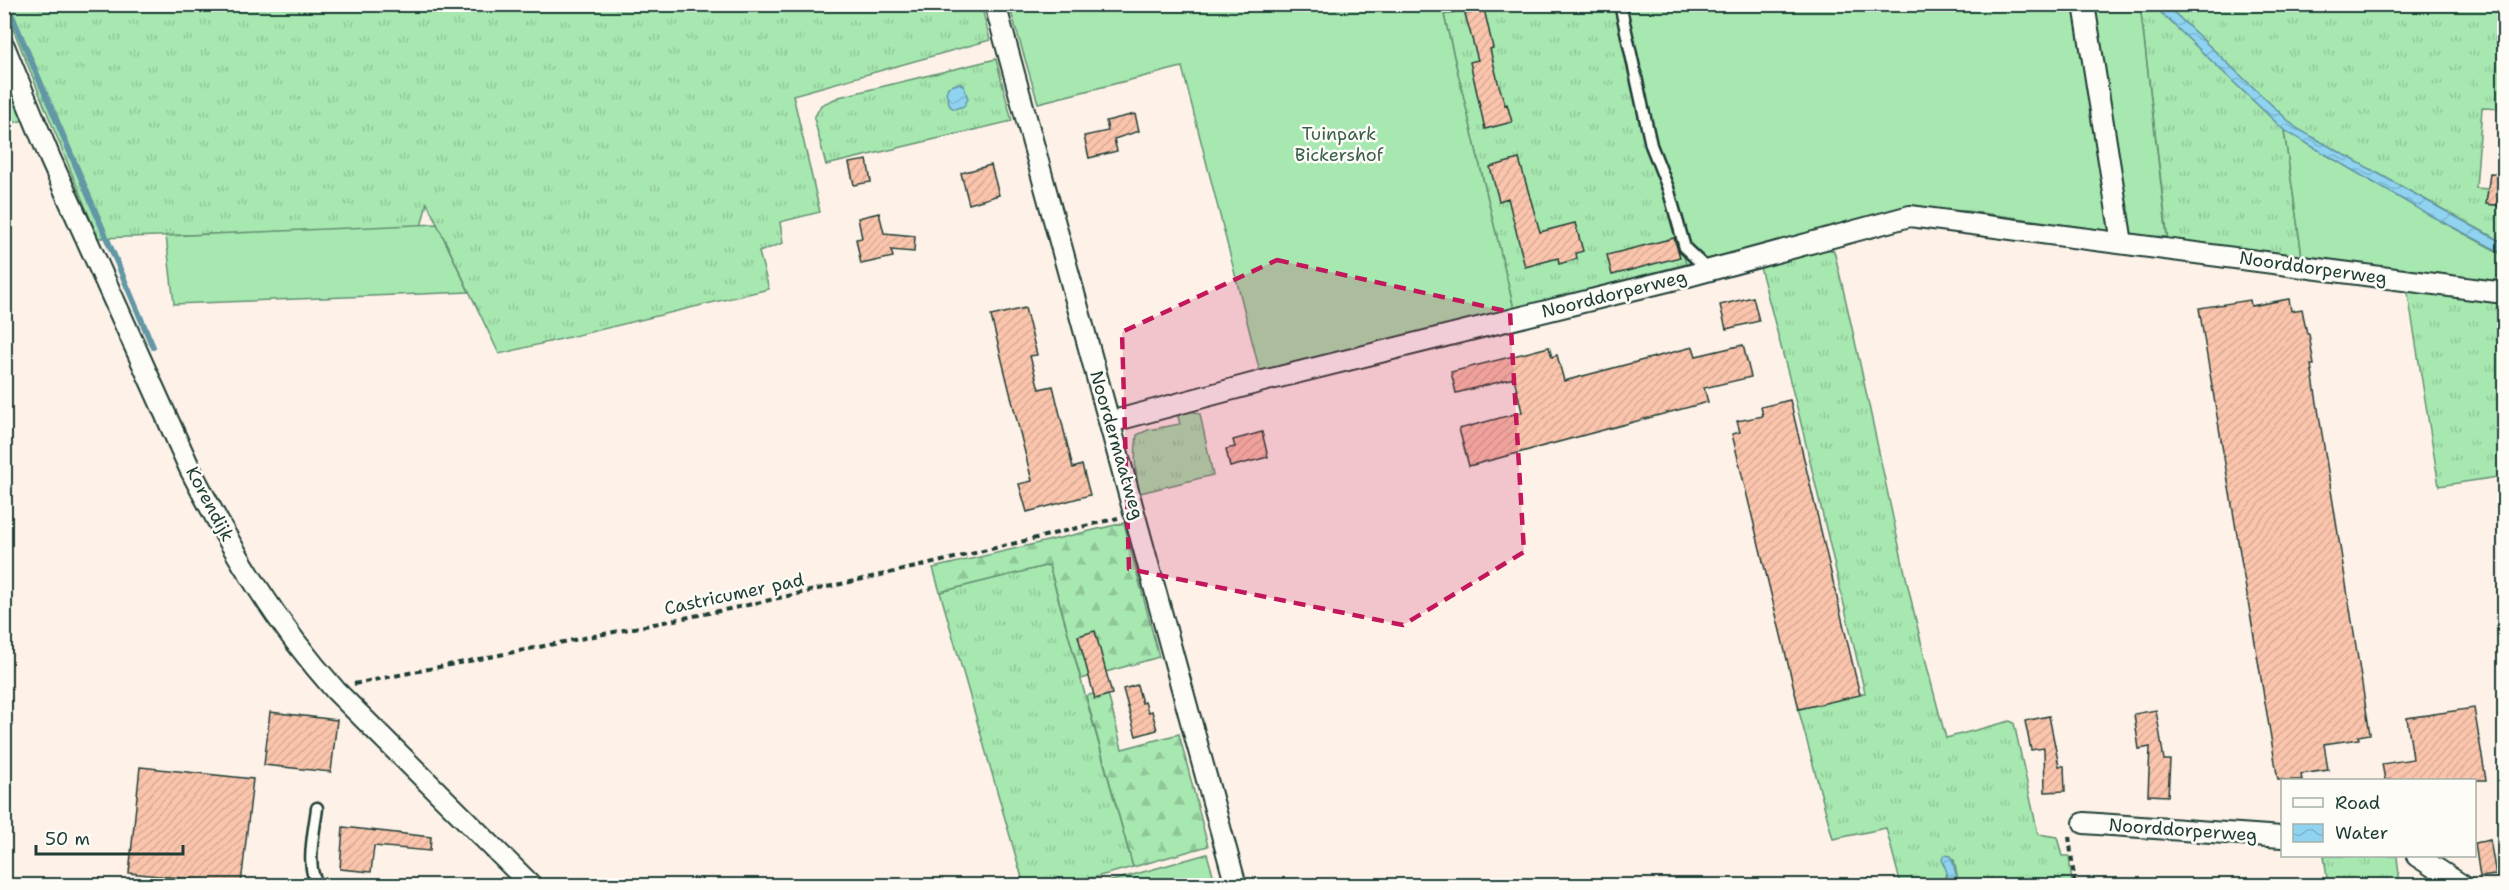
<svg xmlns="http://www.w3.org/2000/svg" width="2509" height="890" viewBox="0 0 2509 890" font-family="'Shantell Sans',sans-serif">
	<defs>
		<pattern id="grass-tufts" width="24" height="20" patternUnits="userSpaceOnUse" patternTransform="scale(1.5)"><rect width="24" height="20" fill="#a7e7b0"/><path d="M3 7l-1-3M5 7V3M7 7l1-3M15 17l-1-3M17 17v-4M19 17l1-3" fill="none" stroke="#8fc798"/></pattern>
		<pattern id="forest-firs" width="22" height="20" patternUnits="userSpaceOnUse" patternTransform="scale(1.5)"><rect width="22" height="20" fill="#a7e7b0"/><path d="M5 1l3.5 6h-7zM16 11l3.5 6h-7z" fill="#8fc798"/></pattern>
		<pattern id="water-waves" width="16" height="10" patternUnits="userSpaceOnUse" patternTransform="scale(1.5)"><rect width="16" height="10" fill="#8fd3f1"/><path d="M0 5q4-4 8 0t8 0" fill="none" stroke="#7bb6cf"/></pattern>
		<pattern id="building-hatch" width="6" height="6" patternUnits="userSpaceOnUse" patternTransform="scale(1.5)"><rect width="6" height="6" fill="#fbc5ad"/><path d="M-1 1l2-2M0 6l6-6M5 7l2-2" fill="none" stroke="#d7aa95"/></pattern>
	</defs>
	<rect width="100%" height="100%" fill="#fdf1e8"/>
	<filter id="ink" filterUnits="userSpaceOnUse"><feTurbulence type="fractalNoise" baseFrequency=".0167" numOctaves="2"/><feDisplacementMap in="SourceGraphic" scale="12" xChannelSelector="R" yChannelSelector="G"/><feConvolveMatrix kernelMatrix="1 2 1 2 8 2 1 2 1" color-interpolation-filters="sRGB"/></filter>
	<g filter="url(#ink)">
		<path fill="url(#grass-tufts)" stroke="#639272" stroke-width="1.5" d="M981 4 990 40 793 95 820 212 780 222 783 243 759 252 769 289 499 354 427 203 421 227 98 238 5 9 4 5Z
			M1485 4 1617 5 1686 264 1514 309 1444 15Z
			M2140 5H2153L2284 130 2302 256 2168 241Z
			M2166 5H2504V109L2482 108 2476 188 2488 189 2487 204 2503 206 2502 242 2296 128Z
			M996 59 1012 121 826 165 814 118 821 105 839 97Z
			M4 70 24 120 5 125H4Z
			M1821 247 1834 251C1874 413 1901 578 1946 738L2010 721 2014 723 2038 834 2057 837 2062 856H2069L2072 885H1959L1954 860 1943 864 1947 869 1943 885H1901L1886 828 1833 839 1798 708 1865 693 1799 415 1760 267Z
			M2407 288 2504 301V476L2439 486Z
			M1192 411 1200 414 1213 475 1140 493C1134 473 1134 456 1137 435L1148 430 1180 424 1177 413Z
			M1049 565 1133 867 1066 885H1024L940 592Z
			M2324 856H2397L2400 885H2328Z"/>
		<path fill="url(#forest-firs)" stroke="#639272" stroke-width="1.5" d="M1124 523 1159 657 1081 679 1049 565 940 592 933 568Z
			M1107 690 1122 749 1179 734 1208 846 1133 867 1086 696Z"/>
		<path fill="#a7e7b0" stroke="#639272" stroke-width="1.5" d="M1009 5H1485L1444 15 1514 309 1260 372 1182 67 1038 103Z
			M1617 5H2079L2117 232 1967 211 1911 209 1686 264Z
			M2088 5H2140L2167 237 2136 235 2128 231Z
			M2284 130 2424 212 2502 254 2504 264 2497 279 2486 282 2302 256Z
			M437 224 469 292 174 304 166 236Z
			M1207 854 1216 885H1097Z"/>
		<path fill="url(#water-waves)" stroke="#6297a5" stroke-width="1.5" d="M2153 5H2166L2296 128 2501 242 2504 245V254L2424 212 2284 130Z
			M959 83 964 86 968 99 964 106 954 109 950 106 946 93 948 87Z
			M1944 855 1951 856 1959 885H1943C1950 868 1946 874 1942 859Z"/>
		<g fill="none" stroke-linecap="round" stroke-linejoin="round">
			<path stroke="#6297a5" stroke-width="6" d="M7 4 153 347"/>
		</g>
		<path fill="url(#building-hatch)" stroke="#1f3d34" stroke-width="1.5" d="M1484 9 1493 48 1490 49 1498 82 1505 105 1507 104 1512 122 1485 129 1470 62 1478 60 1465 14Z
			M1135 114 1139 131 1114 139 1117 151 1089 158 1084 136 1108 131 1106 121Z
			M1519 159 1540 232 1575 223 1583 251 1576 253 1577 259 1559 264 1558 258 1525 267 1508 198 1499 201 1490 167Z
			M867 160 871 182 854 185 849 163Z
			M991 165 999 195 969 204 961 173Z
			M2490 173 2505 174V206L2486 204Z
			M879 213 884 233 915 236 914 252 891 250 893 257 861 264 856 239 862 238 858 218Z
			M1674 238 1680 257 1612 275 1607 255Z
			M1753 297 1759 321 1726 329 1720 305Z
			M2289 299 2291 311 2302 309 2307 334H2309L2314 365H2311L2370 734 2358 736 2359 739 2324 744 2328 770 2301 774 2302 780H2278L2199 308 2250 300 2251 306Z
			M1025 308 1037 355 1030 356 1039 389 1053 386 1073 468 1082 465 1090 495 1027 512 1019 484 1032 481 991 316Z
			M1743 345 1751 377 1704 388 1708 402 1469 466 1459 429 1522 412 1514 378 1456 393 1451 372 1549 347 1552 357 1557 355 1564 381 1693 347 1696 356Z
			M1790 400 1860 695 1799 709 1732 434 1740 432 1737 421 1763 416 1761 407Z
			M1262 432 1268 457 1230 467 1226 449 1235 447 1233 440Z
			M1095 631 1112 694 1095 699 1078 636Z
			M1137 685 1142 703 1145 702 1148 712 1152 711 1157 730 1136 736 1123 689Z
			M2474 708 2486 780H2385L2382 764 2413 759 2407 718Z
			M2156 710 2164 760H2170L2168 796 2148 795 2150 747 2139 749 2134 714Z
			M270 712 337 720 331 772 264 765Z
			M2049 716 2059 766H2064L2065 791 2045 792 2044 748 2031 750 2025 721Z
			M140 767 253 779 241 884 129 873Z
			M343 827 431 837 430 851 374 846 371 872 340 869Z
			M2490 840 2496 875 2480 877 2475 843Z"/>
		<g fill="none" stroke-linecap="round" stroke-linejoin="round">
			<defs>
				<path id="lane" d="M1620 4 1651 145 1668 188 1685 248 1708 270
					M317 808C315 827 303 875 321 886"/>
				<path id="street" d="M995 4 1236 886
					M2084 4 2122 243
					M4 46 50 158 190 469C231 549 276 624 336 691L532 886
					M1110 422 1263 381 1688 276 1910 216 2504 293
					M2084 823 2282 837
					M2417 856 2463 886"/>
			</defs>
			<use href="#lane" stroke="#1f3d34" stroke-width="15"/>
			<use href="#street" stroke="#1f3d34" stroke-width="24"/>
			<path stroke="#1f3d34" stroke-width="4" stroke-dasharray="6 4.5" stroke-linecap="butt" d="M354 684 739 607 938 562 1118 518
				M2069 836 2075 886"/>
			<use href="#lane" stroke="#fdfcf7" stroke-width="10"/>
			<use href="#street" stroke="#fdfcf7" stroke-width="20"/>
		</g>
	</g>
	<path fill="#c2185b" fill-opacity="0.2" stroke="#c2185b" stroke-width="4.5" stroke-dasharray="12 8" stroke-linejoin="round" d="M1277 260 1510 312 1524 552 1403 625 1129 569 1122 332Z"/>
	<g text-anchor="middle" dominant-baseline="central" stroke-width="5" stroke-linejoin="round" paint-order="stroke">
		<g font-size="18" fill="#3a5f4d" stroke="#fdfcf7">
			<text x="1339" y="134">Tuinpark<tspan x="1339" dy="21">Bickershof</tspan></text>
		</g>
		<g font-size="18" fill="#1f3d34" stroke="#fdfcf7">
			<text transform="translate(2313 268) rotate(8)">Noorddorperweg</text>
			<text transform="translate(1614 294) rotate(-14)">Noorddorperweg</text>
			<text transform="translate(1117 445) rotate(74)">Noordermaatweg</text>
			<text transform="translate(210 504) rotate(62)">Korendijk</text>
			<text transform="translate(734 594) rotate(-12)">Castricumer pad</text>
			<text transform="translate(2183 830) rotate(4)">Noorddorperweg</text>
		</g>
	</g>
	<rect width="2509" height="890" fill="none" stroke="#fdfcf7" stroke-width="24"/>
	<rect x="12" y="12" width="2485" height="866" fill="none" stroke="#1f3d34" stroke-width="2" filter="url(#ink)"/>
	<rect x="2281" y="779" width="195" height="78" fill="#fdfcf7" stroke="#a4b0a9" stroke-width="1.5"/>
	<rect x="2293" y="798" width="30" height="9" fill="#fdfcf7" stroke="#a4b0a9" stroke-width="1.5"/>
	<text x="2335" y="809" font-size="18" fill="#1f3d34">Road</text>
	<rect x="2293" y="824" width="30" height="18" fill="url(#water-waves)" stroke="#a4b0a9" stroke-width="1.5"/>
	<text x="2335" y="839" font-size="18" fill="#1f3d34">Water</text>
	<path d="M36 845v9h147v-9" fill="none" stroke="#1f3d34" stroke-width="3"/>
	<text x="45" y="845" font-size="18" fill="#1f3d34" stroke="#fdfcf7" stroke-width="4.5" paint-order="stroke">50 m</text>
</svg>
